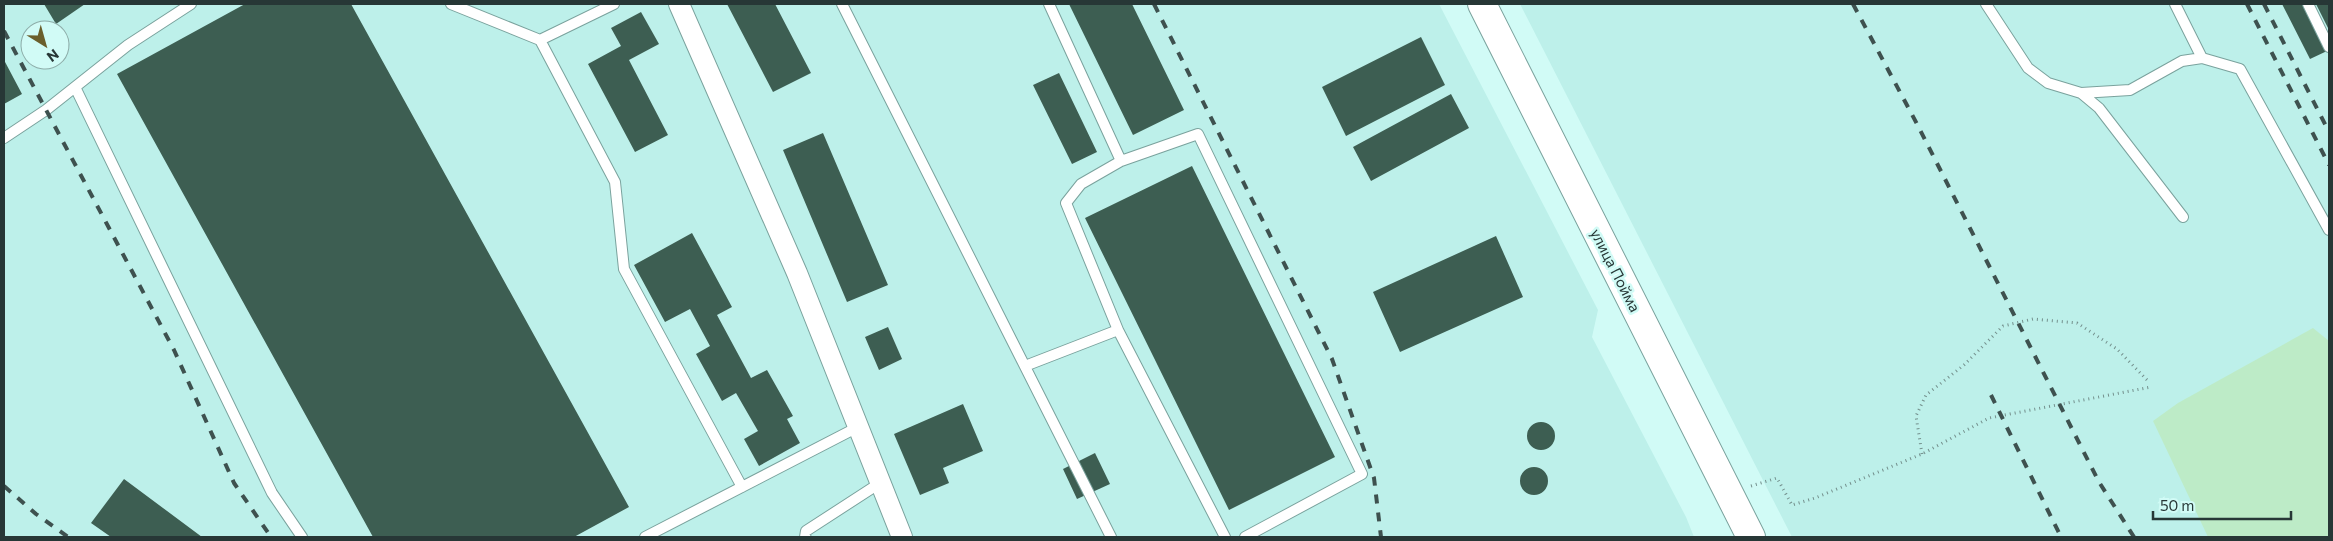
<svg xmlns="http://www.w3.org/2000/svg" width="2333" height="541" viewBox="0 0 2333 541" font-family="Commissioner,sans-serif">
	<rect width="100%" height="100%" fill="#d1fbf6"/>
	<path fill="#bdf0ea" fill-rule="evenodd" d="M4 4H1439L1598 310 1592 337 1686 517 1694 537H4ZM30 30H60V60H30Z
		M1520 4H2329V537H1792Z"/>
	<path fill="#bdebc7" d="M2313 328 2329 341V537H2208L2153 421 2178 403Z"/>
	<path fill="#3d5e52" d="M44 4H85L56 24Z
		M245 4H351L629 507 574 537H373L117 74Z
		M727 4H775L811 73 773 92Z
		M1069 4H1132L1184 110 1133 135Z
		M2282 4H2303L2327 51 2310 59Z
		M2316 4H2329V30Z
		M641 12 659 44 629 60 668 135 635 152 588 64 621 46 611 28Z
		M1421 37 1445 85 1346 136 1322 87Z
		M4 60 22 94 4 104Z
		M1059 73 1097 152 1072 164 1033 85Z
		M1451 94 1469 128 1371 181 1353 147Z
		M823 133 888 285 847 302 783 150Z
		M1192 166 1335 457 1229 510 1085 218Z
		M692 233 732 307 717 315 751 378 767 370 793 416 787 419 800 443 759 466 744 439 758 431 736 393 722 401 696 354 710 346 690 309 665 322 634 265Z
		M1496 236 1523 297 1400 352 1373 292Z
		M888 327 902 359 879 370 865 337Z
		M963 404 983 451 943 468 949 483 920 495 894 434Z
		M1527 436a14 14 0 1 1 28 0a14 14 0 1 1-28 0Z
		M1095 453 1110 484 1077 499 1063 469Z
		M1520 481a14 14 0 1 1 28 0a14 14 0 1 1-28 0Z
		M124 479 202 537H111L91 523Z"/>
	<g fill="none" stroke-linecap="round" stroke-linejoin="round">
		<defs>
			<path id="service" d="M451 4 540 40
				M614 4 540 40 615 182 624 269 742 487
				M842 4 1111 537
				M1986 4 2028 68 2048 83 2081 93 2099 108 2183 217
				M2175 4 2202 58
				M2308 4 2329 47
				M75 87 272 493 302 537
				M2081 93 2130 90 2182 61 2202 58 2240 69 2329 230
				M4 138 46 110 128 45 191 4
				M1121 161 1198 134 1362 474 1245 537
				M1118 330 1225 537
				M1025 366 1118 330 1066 203 1081 184 1121 161 1049 4
				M645 537 858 427
				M805 537 806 531 880 483"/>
			<path id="minor" d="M679 4 797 273 902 537"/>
			<path id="secondary" d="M1482 4 1751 537"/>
		</defs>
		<use href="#service" stroke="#7aa29d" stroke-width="12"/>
		<use href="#minor" stroke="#7aa29d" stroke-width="22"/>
		<use href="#secondary" stroke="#7aa29d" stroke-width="30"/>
		<path stroke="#74908d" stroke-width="3" stroke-dasharray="1 4" stroke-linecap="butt" d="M1922 454 1916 416 1926 395 1964 365 2003 326 2033 319 2077 323 2117 349 2149 382
			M1751 486 1777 478 1792 505 1815 498 1922 454 1989 418 2151 387"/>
		<use href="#service" stroke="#fff" stroke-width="10"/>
		<use href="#minor" stroke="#fff" stroke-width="20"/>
		<use href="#secondary" stroke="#fff" stroke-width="28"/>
		<path stroke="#3e514f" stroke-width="4" stroke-dasharray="9 9" stroke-linecap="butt" d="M1154 4 1332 359 1374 478 1381 537
			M1853 4 1917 124 2099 482 2134 537
			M2247 4 2329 165
			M2264 4 2329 132
			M4 31 174 350 234 483 271 537
			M1991 395 2061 537
			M4 486 36 514 68 537"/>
	</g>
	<g text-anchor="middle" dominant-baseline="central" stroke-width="5" stroke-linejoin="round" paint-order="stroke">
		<g font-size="15" fill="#273736" stroke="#d1fbf6">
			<text transform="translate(1616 270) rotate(63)">улица Пойма</text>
		</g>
	</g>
	<rect width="2333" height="541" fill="none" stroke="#273736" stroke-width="10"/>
	<g transform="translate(45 45) rotate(143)"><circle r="24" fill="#d1fbf6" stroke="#8dada9"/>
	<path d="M0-4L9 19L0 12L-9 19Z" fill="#6a5f2c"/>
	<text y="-8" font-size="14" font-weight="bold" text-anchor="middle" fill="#273736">N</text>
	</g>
	<path d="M2153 511v8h138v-8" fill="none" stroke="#273736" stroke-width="2.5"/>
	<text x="2160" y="511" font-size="15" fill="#273736" stroke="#d1fbf6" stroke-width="4" paint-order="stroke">50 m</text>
</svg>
